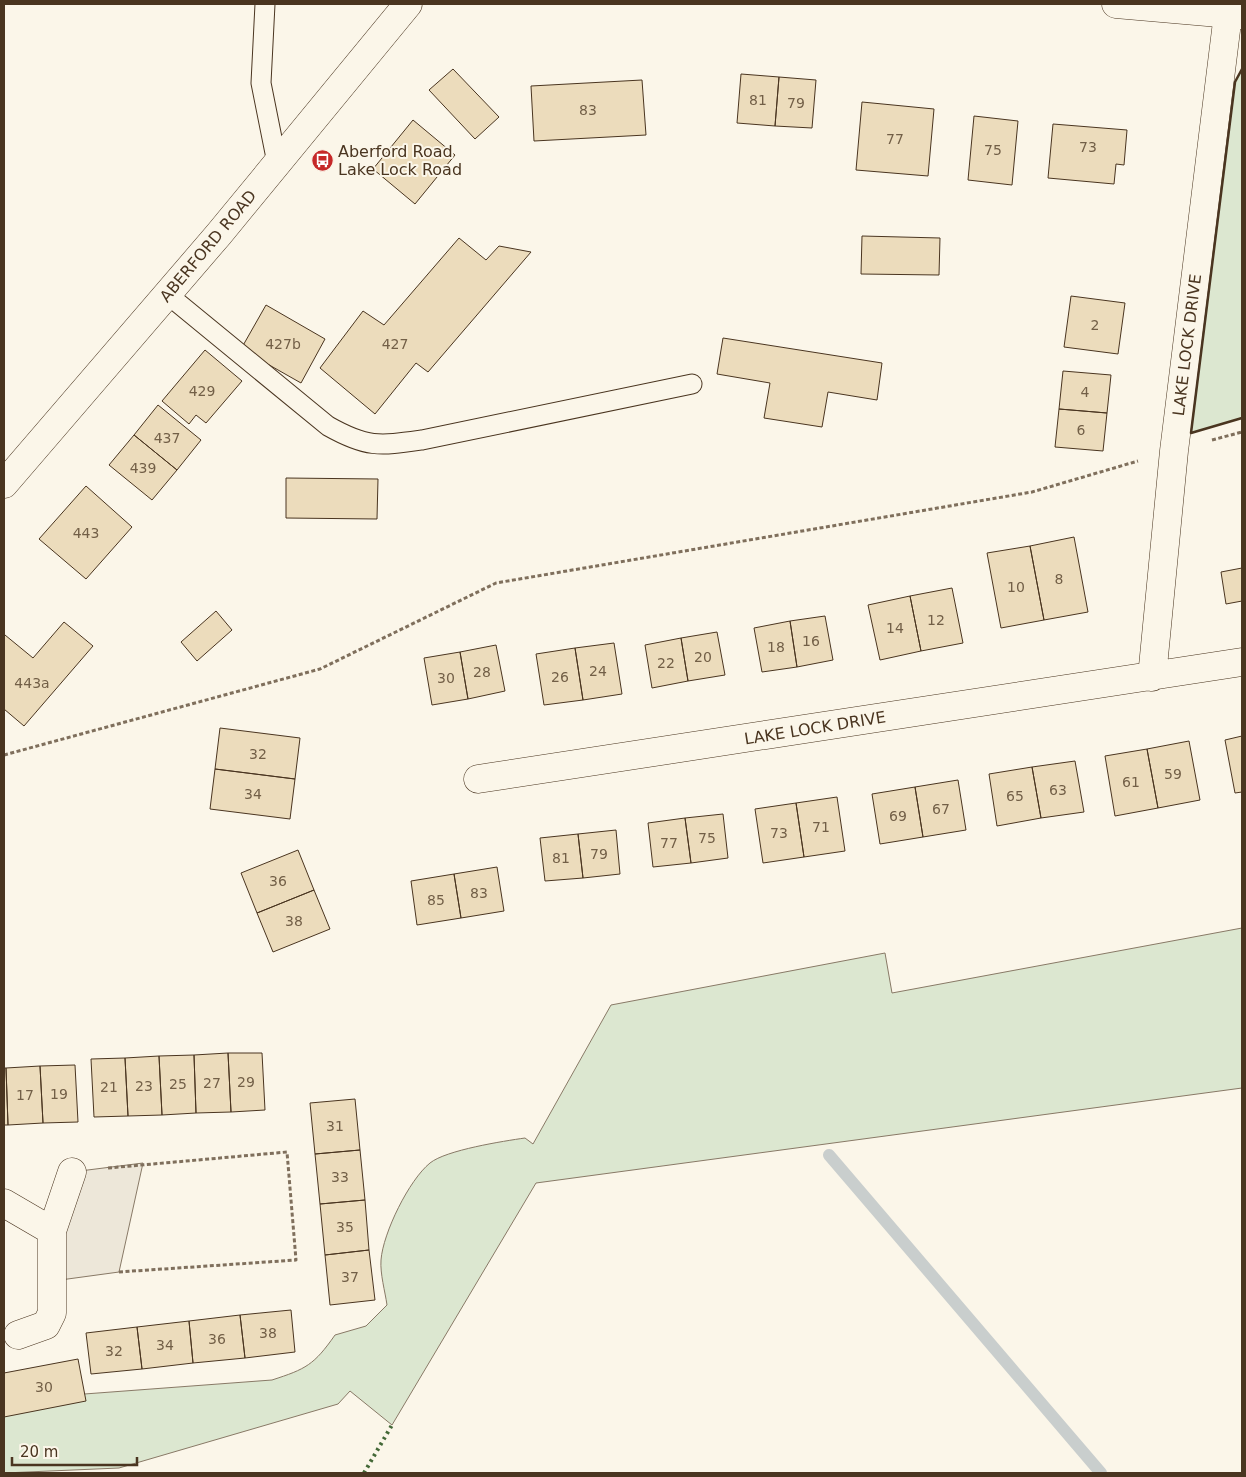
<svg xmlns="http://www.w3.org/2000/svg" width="1246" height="1477" viewBox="0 0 1246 1477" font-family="'DejaVu Sans',sans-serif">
	<rect width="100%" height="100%" fill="#fbf6e9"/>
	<path fill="#dce7d0" stroke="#887966" d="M1242 69V418L1191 433 1235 82Z
		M1242 928V1088L536 1183 392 1425 350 1391 338 1404 119 1468 4 1473V1400L272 1380C306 1369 314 1365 335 1335L366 1326 387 1305C385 1291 380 1274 381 1260 383 1233 409 1180 430 1163 446 1150 504 1141 525 1138L533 1144 611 1005 885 953 892 993Z"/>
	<path fill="#ede7d9" stroke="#887966" d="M143 1163 119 1272 53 1281 72 1172Z"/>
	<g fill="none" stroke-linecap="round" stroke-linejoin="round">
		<path stroke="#c9cecd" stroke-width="12" d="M829 1155 1101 1473"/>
	</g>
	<path fill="#ecdcbc" stroke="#4a3520" d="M453 69 499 117 475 139 429 90Z
		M741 74 779 77 775 126 737 123Z
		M779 77 816 80 812 128 775 126Z
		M642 80 646 135 534 141 531 86Z
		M862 102 934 109 928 176 856 170Z
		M974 116 1018 121 1012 185 968 180Z
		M413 120 455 155 415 204 373 169Z
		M1053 124 1127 130 1124 165 1116 164 1114 184 1048 178Z
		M862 236 940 238 939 275 861 274Z
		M459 238 486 260 499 246 531 252 428 372 416 363 375 414 320 368 363 311 384 325Z
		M1071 296 1125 303 1118 354 1064 347Z
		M266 305 325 339 301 383 241 349Z
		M723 338 882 363 877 400 828 392 822 427 764 418 770 383 717 374Z
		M205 350 242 381 206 423 196 415 189 424 162 401Z
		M1063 371 1111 375 1107 413 1059 409Z
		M158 405 201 440 177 470 134 435Z
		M1059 409 1107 413 1103 451 1055 447Z
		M134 435 177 470 152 500 109 465Z
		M286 478 378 479 377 519 286 518Z
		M86 486 132 527 86 579 39 539Z
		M1074 537 1088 612 1044 620 1030 546Z
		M1030 546 1044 620 1001 628 987 553Z
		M1242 568V601L1226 604 1221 572Z
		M952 588 963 643 921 651 910 596Z
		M910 596 921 651 880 660 868 605Z
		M216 611 232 630 197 661 181 642Z
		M825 616 833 660 797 667 790 621Z
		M790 621 797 667 762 672 754 628Z
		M64 622 93 646 24 726 4 709V637L5 635 33 658Z
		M717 632 725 675 688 681 681 638Z
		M681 638 688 681 652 688 645 645Z
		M614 643 622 694 583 700 575 648Z
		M496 645 505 691 468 699 460 652Z
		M575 648 583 700 544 705 536 654Z
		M460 652 468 699 432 705 424 658Z
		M220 728 300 738 295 779 215 769Z
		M1242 736V792L1235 793 1225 740Z
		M1189 741 1200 800 1158 808 1147 749Z
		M1147 749 1158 808 1115 816 1105 756Z
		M1075 761 1084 812 1041 818 1032 767Z
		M1032 767 1041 818 997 826 989 774Z
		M215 769 295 779 290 819 210 809Z
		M958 780 966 830 923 837 915 787Z
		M915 787 923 837 880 844 872 794Z
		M837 797 845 851 804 857 796 803Z
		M796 803 804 857 763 863 755 809Z
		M723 814 728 858 691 863 685 818Z
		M685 818 691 863 653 867 648 823Z
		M616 830 620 874 583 878 578 834Z
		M578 834 583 878 545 881 540 838Z
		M298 850 314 890 257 913 241 873Z
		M497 867 504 911 461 918 454 874Z
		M454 874 461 918 417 925 411 881Z
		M314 890 330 929 273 952 257 913Z
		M228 1053H262L265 1110 231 1112Z
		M228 1053 231 1112 196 1113 194 1055Z
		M194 1055 196 1113 162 1115 159 1056Z
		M159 1056 162 1115 128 1116 125 1058Z
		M125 1058 128 1116 94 1117 91 1059Z
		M75 1065 78 1122 43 1123 40 1066Z
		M40 1066 43 1123 8 1125 6 1068Z
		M4 1068H6L8 1125H4Z
		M355 1099 360 1150 315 1154 310 1103Z
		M360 1150 365 1200 320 1204 315 1154Z
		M365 1200 369 1250 325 1255 320 1204Z
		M369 1250 375 1300 330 1305 325 1255Z
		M291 1310 295 1352 245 1358 240 1315Z
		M240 1315 245 1358 193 1363 189 1321Z
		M189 1321 193 1363 142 1369 137 1327Z
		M137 1327 142 1369 91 1374 86 1333Z
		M78 1359 86 1401 4 1417V1373Z"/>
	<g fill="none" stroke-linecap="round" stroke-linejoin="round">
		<defs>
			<path id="service" d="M265 4 261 83 277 163
				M167 294 328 426C367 448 379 446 422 440L692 384"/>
			<path id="minor" d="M1152 677 1174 451 1228 14
				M478 779 1242 662
				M4 1203 52 1231V1313L46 1325 18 1335
				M52 1231 72 1172"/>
			<path id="tertiary" d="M1116 4 1242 15"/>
			<path id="primary" d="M4 484 219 234 408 4"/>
		</defs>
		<use href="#service" stroke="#4a3520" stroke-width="21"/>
		<use href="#minor" stroke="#4a3520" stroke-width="29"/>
		<use href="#tertiary" stroke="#4a3520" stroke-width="29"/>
		<use href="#primary" stroke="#4a3520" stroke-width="29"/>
		<path stroke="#7f6f5c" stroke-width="3" stroke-dasharray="4 2.5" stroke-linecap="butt" d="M1212 440 1242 432
			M4 755 320 669 496 583 1032 492 1138 461
			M108 1168 287 1152 296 1260 119 1272"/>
		<use href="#service" stroke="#fbf6e9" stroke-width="19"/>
		<use href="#minor" stroke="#fbf6e9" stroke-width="28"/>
		<use href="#tertiary" stroke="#fbf6e9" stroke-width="28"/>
		<use href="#primary" stroke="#fbf6e9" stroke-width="28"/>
		<path stroke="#436837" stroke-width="4" stroke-dasharray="2.5 4" stroke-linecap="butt" d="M364 1473 392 1425"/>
		<path stroke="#4a3520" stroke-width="2.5" d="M1242 69 1235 82 1191 433 1242 418"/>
	</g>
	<defs>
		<symbol id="bus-disc" viewBox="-11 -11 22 22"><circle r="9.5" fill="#c62828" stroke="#fbf6e9"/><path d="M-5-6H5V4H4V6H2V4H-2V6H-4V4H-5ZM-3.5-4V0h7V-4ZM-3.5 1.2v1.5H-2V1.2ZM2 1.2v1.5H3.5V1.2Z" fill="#fff"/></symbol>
	</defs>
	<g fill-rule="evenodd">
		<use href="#bus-disc" x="310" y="148" width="25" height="25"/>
	</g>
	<g text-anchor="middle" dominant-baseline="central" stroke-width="4" stroke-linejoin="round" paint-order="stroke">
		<g font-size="14" fill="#725f47">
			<text x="758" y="100">81</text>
			<text x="796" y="103">79</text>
			<text x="588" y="110">83</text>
			<text x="895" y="139">77</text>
			<text x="1088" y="147">73</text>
			<text x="993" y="150">75</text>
			<text x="1095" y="325">2</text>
			<text x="283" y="344">427b</text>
			<text x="395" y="344">427</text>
			<text x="202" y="391">429</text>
			<text x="1085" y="392">4</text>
			<text x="1081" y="430">6</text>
			<text x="167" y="438">437</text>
			<text x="143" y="468">439</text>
			<text x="86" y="533">443</text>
			<text x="1059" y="579">8</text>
			<text x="1016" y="587">10</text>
			<text x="936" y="620">12</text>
			<text x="895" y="628">14</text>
			<text x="811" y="641">16</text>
			<text x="776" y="647">18</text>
			<text x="703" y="657">20</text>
			<text x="666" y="663">22</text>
			<text x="598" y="671">24</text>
			<text x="482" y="672">28</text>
			<text x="560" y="677">26</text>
			<text x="446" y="678">30</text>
			<text x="32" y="683">443a</text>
			<text x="258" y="754">32</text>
			<text x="1173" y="774">59</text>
			<text x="1131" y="782">61</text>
			<text x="1058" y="790">63</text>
			<text x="253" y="794">34</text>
			<text x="1015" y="796">65</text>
			<text x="941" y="809">67</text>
			<text x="898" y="816">69</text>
			<text x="821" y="827">71</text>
			<text x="779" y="833">73</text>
			<text x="707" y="838">75</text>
			<text x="669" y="843">77</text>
			<text x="599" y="854">79</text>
			<text x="561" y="858">81</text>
			<text x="278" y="881">36</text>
			<text x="479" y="893">83</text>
			<text x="436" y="900">85</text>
			<text x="294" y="921">38</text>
			<text x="246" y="1082">29</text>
			<text x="212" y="1083">27</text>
			<text x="178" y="1084">25</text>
			<text x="144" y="1086">23</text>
			<text x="109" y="1087">21</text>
			<text x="59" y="1094">19</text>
			<text x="25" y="1095">17</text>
			<text x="335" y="1126">31</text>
			<text x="340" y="1177">33</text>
			<text x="345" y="1227">35</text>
			<text x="350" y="1277">37</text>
			<text x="268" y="1333">38</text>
			<text x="217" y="1339">36</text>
			<text x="165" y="1345">34</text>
			<text x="114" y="1351">32</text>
			<text x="44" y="1387">30</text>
		</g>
		<g font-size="16" fill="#4a3520" stroke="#fbf6e9" text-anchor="start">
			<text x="338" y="151">Aberford Road<tspan x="338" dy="18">Lake Lock Road</tspan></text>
		</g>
		<g font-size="16" fill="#4a3520" stroke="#fbf6e9">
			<text transform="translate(208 246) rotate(-50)">ABERFORD ROAD</text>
			<text transform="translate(1187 345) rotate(-83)">LAKE LOCK DRIVE</text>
			<text transform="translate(815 728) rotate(-9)">LAKE LOCK DRIVE</text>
		</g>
	</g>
	<rect width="1246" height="1477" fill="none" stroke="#4a3520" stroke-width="10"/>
	<path d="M12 1457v8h125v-8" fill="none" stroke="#4a3520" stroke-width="2.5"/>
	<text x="20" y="1457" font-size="15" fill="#4a3520" stroke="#fbf6e9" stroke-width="4" paint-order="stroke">20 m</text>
</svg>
